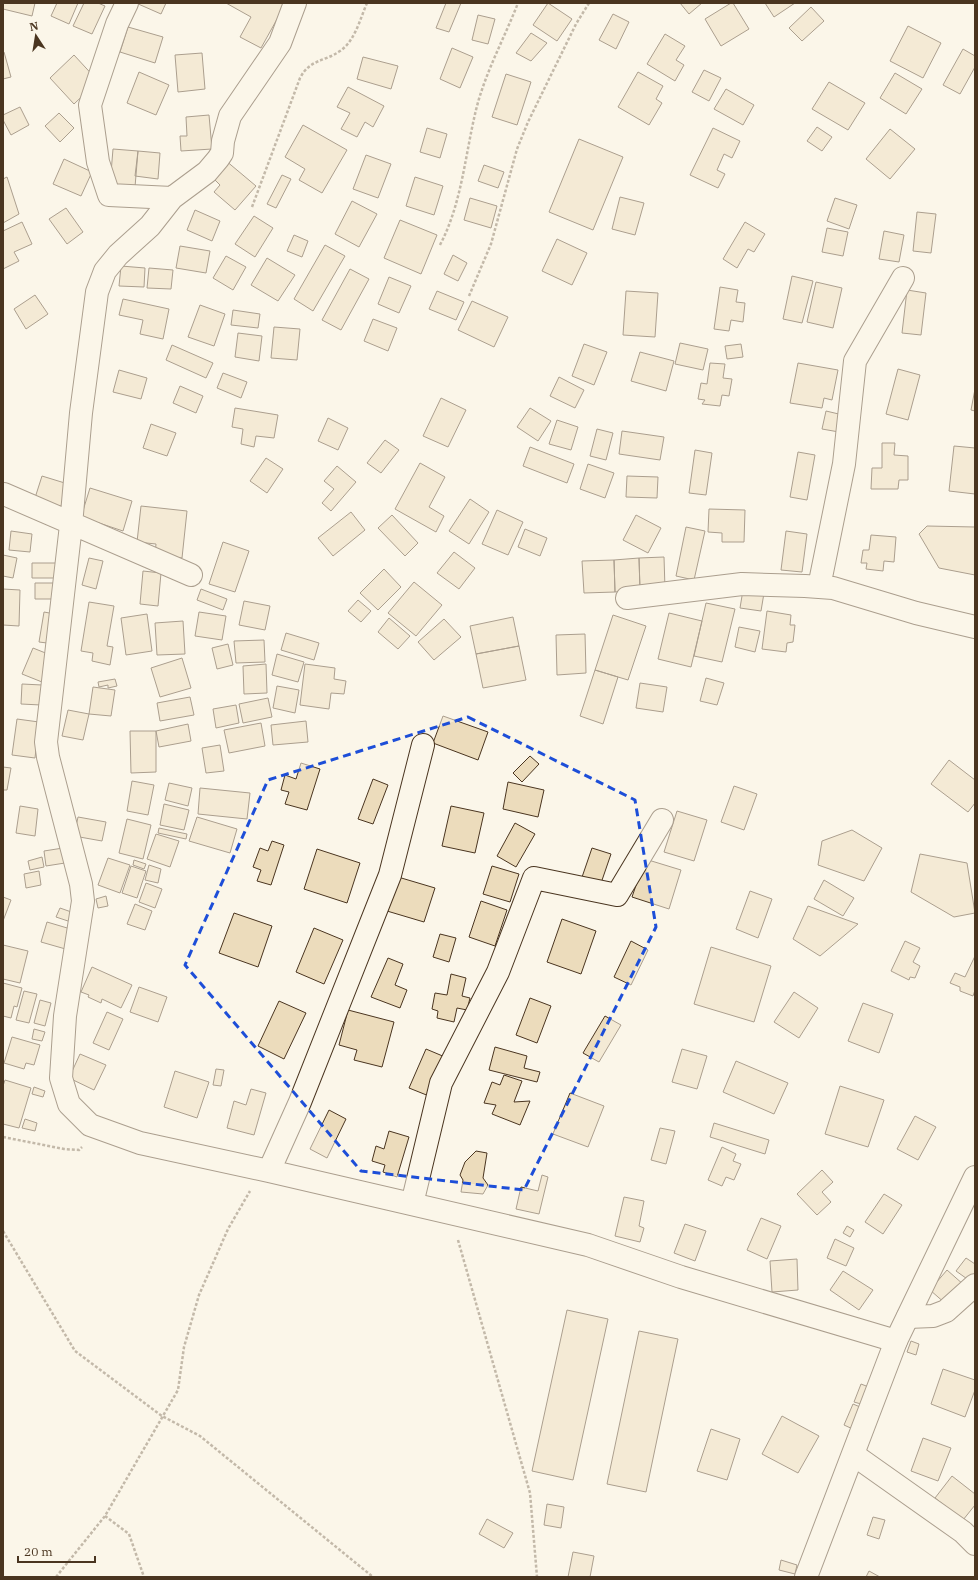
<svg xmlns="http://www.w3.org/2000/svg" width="978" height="1580" viewBox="0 0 978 1580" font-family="'IBM Plex Serif',serif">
	<rect width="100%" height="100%" fill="#fbf6e9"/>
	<path fill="#ecdcbc" stroke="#4a3520" d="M3 3H35L32 16 3 9Z
		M57 3H78L69 24 51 16Z
		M84 3H98L105 6 92 34 73 26Z
		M136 3H166L161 14Z
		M226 3H286L261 48 240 37 251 17Z
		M446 3H461L449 32 436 28Z
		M548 3 572 19 557 41 533 25Z
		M680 3H702L689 14Z
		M731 3H733L749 29 721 46 705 19Z
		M765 3H795L774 17Z
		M811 7 824 21 802 41 789 28Z
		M613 14 629 22 616 49 599 40Z
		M478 15 495 19 488 44 472 40Z
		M908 26 941 43 923 78 890 61Z
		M128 27 163 37 155 63 120 52Z
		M531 33 547 43 531 61 516 53Z
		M665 34 685 46 676 60 684 65 675 81 647 64Z
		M452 48 473 57 460 88 440 79Z
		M963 49 975 56V67L960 94 943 85Z
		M4 52 11 77 3 79V53Z
		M202 53 205 89 178 92 175 55Z
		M74 55 98 81 74 104 50 78Z
		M363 57 398 66 391 89 357 79Z
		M704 70 721 78 709 101 692 92Z
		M139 72 169 85 156 115 127 103Z
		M638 72 663 86 656 99 662 103 649 125 618 107Z
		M895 73 922 89 906 114 880 98Z
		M506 74 531 82 517 125 492 117Z
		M829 82 865 103 848 130 812 109Z
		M348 87 384 106 373 127 365 122 357 137 341 129 350 113 337 107Z
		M726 89 754 105 743 125 714 109Z
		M20 107 29 125 11 135 3 120V115Z
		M59 113 74 128 60 142 45 126Z
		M209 115 212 149 181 151 180 136H187L186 117Z
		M303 125 347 150 322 193 299 180 305 169 285 157Z
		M817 127 832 137 822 151 807 141Z
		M427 128 447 134 440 158 420 152Z
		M713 128 740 141 732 158 724 154 717 170 725 174 718 188 690 175Z
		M890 129 915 149 890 179 866 159Z
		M579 139 623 157 593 230 549 212Z
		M113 149 138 151 135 187 110 185Z
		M138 151 160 153 158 179 135 176Z
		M366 155 391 164 378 198 353 189Z
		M64 159 92 172 81 196 53 184Z
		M225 160 256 186 235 210 214 192 220 185 211 176Z
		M484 165 504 172 498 188 478 181Z
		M282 175 291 179 276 208 267 204Z
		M7 177 19 214 3 223V179Z
		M415 177 443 186 434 215 406 206Z
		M620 197 644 203 635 235 612 229Z
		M470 198 497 206 491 228 464 220Z
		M835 198 857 205 849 229 827 221Z
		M352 201 377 214 359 247 335 234Z
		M66 208 83 232 67 244 49 219Z
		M195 210 220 221 212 241 187 230Z
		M917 212 936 214 931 253 913 251Z
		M254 216 273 228 255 257 235 244Z
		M400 220 437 235 421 274 384 258Z
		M22 222 32 244 14 252 19 261 3 269V231Z
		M745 222 765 234 754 252 748 249 737 268 723 259Z
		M827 228 848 232 843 256 822 252Z
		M884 231 904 235 899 262 879 259Z
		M294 235 308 241 302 257 287 251Z
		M557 239 587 253 572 285 542 271Z
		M325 245 345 256 313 311 294 299Z
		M180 246 210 251 206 273 176 268Z
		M453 255 467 263 458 281 444 274Z
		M226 256 246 267 233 290 213 278Z
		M267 258 295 275 278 301 251 285Z
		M121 266 145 268 144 287 119 286Z
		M149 268 173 270 171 289 147 288Z
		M350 269 369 279 341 330 322 320Z
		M792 276 813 281 802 323 783 319Z
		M389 277 411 286 399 313 378 304Z
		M816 282 842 288 833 328 807 322Z
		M720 287 738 290 736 302 745 303 743 322 731 320 729 331 714 329Z
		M907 290 926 293 921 335 902 333Z
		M437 291 464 302 456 320 429 309Z
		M626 291 658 293 655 337 623 335Z
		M35 295 48 314 26 329 14 309Z
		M123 299 169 309 163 339 140 334 143 320 119 315Z
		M472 301 508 317 494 347 458 330Z
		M200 305 225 314 214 346 188 337Z
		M233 310 260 314 258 328 231 325Z
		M373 319 397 328 388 351 364 341Z
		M274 327 300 329 297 360 271 358Z
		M238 333 262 336 259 361 235 357Z
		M680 343 708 349 703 370 675 364Z
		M584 344 607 352 594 385 572 376Z
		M741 344 743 357 727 359 725 346Z
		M172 345 213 363 206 378 166 360Z
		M640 352 674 361 666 391 631 381Z
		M710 363 725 364 723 378 732 379 729 396 722 395 720 406 702 404 705 400 698 399 701 383 707 384Z
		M798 363 838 370 832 400 824 398 822 408 790 403Z
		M898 369 920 375 908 420 886 414Z
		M119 370 147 378 141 399 113 392Z
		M223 373 247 382 241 398 217 388Z
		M559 377 584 390 575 408 550 396Z
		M180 386 203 396 196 413 173 403Z
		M975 389V411L971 410Z
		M441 398 466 410 448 447 423 436Z
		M235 408 278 415 274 438 256 436 254 447 241 444 243 429 232 427Z
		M530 408 551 421 538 441 517 427Z
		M826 411 843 415 839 432 822 429Z
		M328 418 348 428 338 450 318 441Z
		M557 420 578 427 571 450 549 444Z
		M151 424 176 433 167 456 143 448Z
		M597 429 613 433 606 460 590 456Z
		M622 431 664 437 660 460 619 454Z
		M385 440 399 450 381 473 367 463Z
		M882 443H895L894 455 908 456V480H899L898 489H871L872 468H882Z
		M954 446 975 448V494L949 491Z
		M530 447 574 464 567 483 523 466Z
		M695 450 712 453 706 495 689 493Z
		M798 452 815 455 807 500 790 497Z
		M266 458 283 469 267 493 250 481Z
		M420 463 445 477 429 507 444 516 436 532 395 509Z
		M588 464 614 473 605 498 580 489Z
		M337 466 356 482 331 511 322 503 334 489 324 481Z
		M42 476 68 484 60 509 34 501Z
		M627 476 658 477 657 498 626 497Z
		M90 488 132 501 123 531 81 517Z
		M470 499 489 512 469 544 449 531Z
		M141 506 187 511 182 558 155 555 156 544 137 542Z
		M709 509 745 510 744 542H722V533L708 532Z
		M497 510 523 522 508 555 482 544Z
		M351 512 365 530 333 556 318 538Z
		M392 515 418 543 405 556 378 528Z
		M636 515 661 528 648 553 623 540Z
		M927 526 975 527V575L939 568 919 534Z
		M686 527 705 531 694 580 676 576Z
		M525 529 547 538 540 556 518 547Z
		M11 531 32 534 30 552 9 550Z
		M786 531 807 534 802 572 781 570Z
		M871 535 896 537 894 562 884 561 883 571 866 569 867 563H861L863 550H869Z
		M223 542 249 551 235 592 209 584Z
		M454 552 475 568 459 589 437 573Z
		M3 555 17 558 13 578 3 576Z
		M664 557 665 589 640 590 639 558Z
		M89 558 103 561 96 589 82 585Z
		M639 558 640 590 615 592 614 560Z
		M614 560 615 592 584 593 582 561Z
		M32 563H59L60 578H32Z
		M384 569 401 587 378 610 360 593Z
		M143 571 161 573 158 606 140 604Z
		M414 582 442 605 416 636 388 613Z
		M35 583H59V599H35Z
		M3 589 20 590 19 626 3 625Z
		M201 589 227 599 223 610 197 600Z
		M743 590 764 593 761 611 740 608Z
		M358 600 371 611 361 622 348 611Z
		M244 601 270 606 265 630 239 625Z
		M89 602 114 606 107 646 113 647 110 665 92 661 93 653 81 651Z
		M706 603 735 609 722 662 694 656Z
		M767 611 791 615 790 625H795L793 642 787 643 786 652 762 649Z
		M44 612 60 615 55 644 39 642Z
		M199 612 226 616 222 640 195 636Z
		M669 613 702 621 691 667 658 659Z
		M147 614 152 651 126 655 121 618Z
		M613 615 646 626 628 680 595 670Z
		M513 617 519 646 476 654 470 626Z
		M389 618 410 636 398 649 378 632Z
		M444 619 461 637 434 660 418 642Z
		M183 621 185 654 157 655 155 623Z
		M739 627 760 631 755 652 735 647Z
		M286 633 319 643 314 660 281 650Z
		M585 634 586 673 557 675 556 635Z
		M264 640 265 662 236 663 234 641Z
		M228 644 233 665 217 669 212 648Z
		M519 646 526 680 483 688 476 654Z
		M33 648 53 656 42 682 22 674Z
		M277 654 304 662 298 682 272 675Z
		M182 658 191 688 160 697 151 668Z
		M266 664 267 693 244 694 243 666Z
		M305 664 335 668 334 679 346 681 344 694 331 693 329 709 300 705Z
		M595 670 618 677 603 724 580 716Z
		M706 678 724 683 717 705 700 701Z
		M115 679 117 686 108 688V685L99 687 98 682Z
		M640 683 667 687 663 712 636 708Z
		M22 684 42 685 41 705 21 704Z
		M277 686 299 690 295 713 273 708Z
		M93 687 115 690 111 716 89 714Z
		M190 697 194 715 160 721 157 703Z
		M268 698 272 717 243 723 239 704Z
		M236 705 239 723 216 728 213 709Z
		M68 710 89 714 83 740 62 736Z
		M443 716 488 732 478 760 433 743Z
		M17 719 39 722 35 758 12 755Z
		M306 721 308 742 273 745 271 725Z
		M261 723 265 746 229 753 224 730Z
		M188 724 191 741 159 747 156 731Z
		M130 731H156V772L131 773Z
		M220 745 224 771 206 773 202 748Z
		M530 756 539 764 522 782 513 773Z
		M949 760 975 780V803L968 812 931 784Z
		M301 763 320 769 307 810 285 804 289 792 281 790 285 775 296 779Z
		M3 767 11 768 7 790H3Z
		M373 779 388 785 373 824 358 819Z
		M132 781 154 785 148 815 127 811Z
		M508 782 544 790 538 817 503 809Z
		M169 783 192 788 188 806 165 800Z
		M734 786 757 794 744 830 721 822Z
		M200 788 250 793 247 819 198 814Z
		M164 804 189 810 184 830 160 825Z
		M20 806 38 809 35 836 16 833Z
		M451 806 484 813 475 853 442 846Z
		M677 811 707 820 694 861 664 852Z
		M78 817 106 822 102 841 74 836Z
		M197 817 237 829 230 853 189 841Z
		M127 819 151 825 143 859 119 853Z
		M515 823 535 834 516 867 497 856Z
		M159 828 187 834 186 839 158 833Z
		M852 830 882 848 864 881 818 865 822 841Z
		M156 834 179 841 170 867 147 859Z
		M272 841 284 845 271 885 257 881 261 870 253 867 260 848 268 851Z
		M63 848 65 863 46 866 44 851Z
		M592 848 611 854 599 889 580 883Z
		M317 849 360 863 347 903 304 889Z
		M920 854 967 863 975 913 954 917 911 892Z
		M42 857 44 867 30 870 28 861Z
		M108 858 130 865 120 893 98 885Z
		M645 859 681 870 669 909 632 897Z
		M134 860 146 864 144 869 133 865Z
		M149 865 161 869 158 883 145 880Z
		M131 866 146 871 137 898 122 893Z
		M492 866 519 874 510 902 483 894Z
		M39 871 41 885 26 888 24 874Z
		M398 877 435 888 424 922 387 911Z
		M824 880 854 898 843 916 814 899Z
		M146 883 162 889 155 908 139 902Z
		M750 891 772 899 758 938 736 929Z
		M106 896 108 906 98 908 96 899Z
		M3 897 11 900 3 921Z
		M481 901 507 910 495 946 469 937Z
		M135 904 152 911 145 930 127 924Z
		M808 906 858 924 820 956 793 939Z
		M60 908 77 914 74 923 56 917Z
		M234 913 272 926 258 967 219 953Z
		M562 919 596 931 581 974 547 962Z
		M47 922 74 930 69 950 41 942Z
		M314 928 343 940 324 984 296 972Z
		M440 934 456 938 449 962 433 957Z
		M631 941 648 950 631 985 614 977Z
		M905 941 920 948 913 962 920 966 915 978 910 977 909 980 891 971Z
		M3 945 28 951 20 983 3 979Z
		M711 947 771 966 754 1022 694 1004Z
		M975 956V990L973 996 960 991V987L950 983 955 973 965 977Z
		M388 958 403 964 395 985 407 990 400 1008 371 997Z
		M92 967 132 985 121 1008 102 999 101 1003 88 997 89 995 81 992Z
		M451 974 466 978 462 996 470 998 467 1010 457 1008 454 1022 437 1018 438 1011 432 1009 435 993 447 995Z
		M3 983 22 988 17 1007 14 1006 11 1018 3 1016Z
		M139 987 167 997 158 1022 130 1012Z
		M24 991 37 994 29 1023 16 1020Z
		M794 992 818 1008 799 1038 774 1022Z
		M530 998 551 1006 537 1043 516 1035Z
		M40 1000 51 1003 45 1026 34 1023Z
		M279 1001 306 1013 284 1059 258 1046Z
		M863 1003 893 1014 879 1053 848 1041Z
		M348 1010 394 1022 382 1067 354 1060 357 1050 339 1045Z
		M107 1012 123 1019 109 1050 93 1043Z
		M605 1016 621 1025 599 1062 583 1053Z
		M34 1029 45 1032 42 1041 32 1039Z
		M12 1037 40 1045 34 1065 26 1063 24 1069 4 1063Z
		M495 1047 527 1056 524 1068 540 1072 537 1082 489 1070Z
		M426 1049 445 1057 429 1096 409 1088Z
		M682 1049 707 1056 697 1089 672 1082Z
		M80 1054 106 1065 94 1090 69 1078Z
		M736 1061 788 1083 774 1114 723 1092Z
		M216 1069 224 1070 221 1086 213 1085Z
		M175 1071 209 1082 197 1118 164 1107Z
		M504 1075 522 1081 514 1102 530 1101 520 1125 492 1114 496 1105 484 1103 492 1082 500 1085Z
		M5 1080 31 1088 19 1128 3 1124V1086Z
		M840 1086 884 1100 868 1147 825 1134Z
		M34 1087 45 1091 43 1097 32 1094Z
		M251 1089 266 1093 254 1135 227 1128 234 1101 246 1105Z
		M570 1093 604 1106 588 1147 553 1134Z
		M329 1110 346 1119 327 1158 310 1149Z
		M915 1116 936 1127 918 1160 897 1149Z
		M25 1119 37 1123 35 1131 22 1128Z
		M714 1123 769 1140 765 1154 710 1137Z
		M660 1128 675 1131 666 1164 651 1160Z
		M389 1131 409 1137 397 1177 383 1172 385 1165 372 1161 376 1146 384 1149Z
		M722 1147 736 1154 733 1161 741 1164 734 1180 726 1177 722 1186 708 1180Z
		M476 1151 487 1153 483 1178 488 1185 483 1194 461 1192 463 1180 460 1175 465 1162Z
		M822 1170 833 1182 822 1192 831 1202 817 1215 797 1194Z
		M542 1175 548 1177 539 1214 516 1209 521 1187 538 1191Z
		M884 1194 902 1205 883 1234 865 1222Z
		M624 1197 644 1201 639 1226 644 1228 640 1242 615 1236Z
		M761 1218 781 1226 767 1259 747 1250Z
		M685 1224 706 1231 695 1261 674 1253Z
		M847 1226 854 1230 850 1237 843 1233Z
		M835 1239 854 1248 846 1266 827 1258Z
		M966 1258 975 1264V1274L970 1281 956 1271Z
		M797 1259 798 1290 772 1292 770 1261Z
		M947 1270 964 1285 946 1304 930 1290Z
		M843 1271 873 1290 859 1310 830 1290Z
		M567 1310 608 1319 573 1480 532 1471Z
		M639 1331 678 1339 646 1492 607 1484Z
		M911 1341 919 1344 916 1355 907 1352Z
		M943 1369 975 1380V1390L965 1417 931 1404Z
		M861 1384 874 1389 868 1406 854 1402Z
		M853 1404 865 1409 855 1430 844 1425Z
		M782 1416 819 1436 798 1473 762 1454Z
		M711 1429 740 1439 727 1480 697 1471Z
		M923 1438 951 1448 938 1481 911 1471Z
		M952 1476 975 1494V1505L963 1520 935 1498Z
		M547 1504 564 1507 561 1528 544 1525Z
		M873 1517 885 1520 879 1539 867 1535Z
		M487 1519 513 1533 504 1548 479 1534Z
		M573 1552 594 1556 590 1577H568Z
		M781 1560 797 1565 795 1574 779 1570Z
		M869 1571 880 1577H866Z"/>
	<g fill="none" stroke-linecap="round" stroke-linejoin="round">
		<defs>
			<path id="minor" d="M127 3 117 24 90 105 98 162 109 195 172 198
				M295 3 280 43 230 116 223 141 222 153 218 159 207 172 172 198 150 226 118 255 105 271 97 292 81 413 71 525 46 742 48 757 81 884 83 901 65 1016 61 1078 69 1104 90 1125 140 1143 269 1171 588 1245 681 1277 896 1341
				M4 494 191 575
				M819 587 844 464 855 361 903 278
				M627 598 742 584 805 586 833 588 916 613 975 627
				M269 1171 300 1102 390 875 423 745
				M412 1204 441 1083 498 972 534 878 617 895 662 820
				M908 1317 933 1316 946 1311 975 1285
				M854 1455 963 1532 975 1544"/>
			<path id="tertiary" d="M806 1577 896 1341 975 1177"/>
		</defs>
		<use href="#minor" stroke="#4a3520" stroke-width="24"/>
		<use href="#tertiary" stroke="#4a3520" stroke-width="24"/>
		<path stroke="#7f6f5c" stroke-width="2.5" stroke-dasharray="3 2" stroke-linecap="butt" d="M252 207 300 78C310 59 324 62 340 51 355 41 360 19 367 3
			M440 245C462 203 465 155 476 110 485 73 504 39 518 3
			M469 296 491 244 517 149 528 122 576 24 589 3
			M3 1137 64 1149 79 1150 82 1147
			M3 1231 75 1351 162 1416 200 1436 373 1577
			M458 1240 530 1493 537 1577
			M105 1516 129 1534 144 1577
			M56 1577 105 1516 178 1390 184 1347 199 1295 228 1229 250 1191"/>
		<use href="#minor" stroke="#fbf6e9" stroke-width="22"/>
		<use href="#tertiary" stroke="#fbf6e9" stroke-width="22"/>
	</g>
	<path d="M0 0H978V1580H0ZM468 717 635 800 656 927 524 1190 361 1171 185 965 268 780Z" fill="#fbf6e9" fill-opacity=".55" fill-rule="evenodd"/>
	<path fill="none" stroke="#1d4ed8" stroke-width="3" stroke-dasharray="8 5" stroke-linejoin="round" d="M468 717 635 800 656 927 524 1190 361 1171 185 965 268 780Z"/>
	<rect width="978" height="1580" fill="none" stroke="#4a3520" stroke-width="8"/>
	<g transform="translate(36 36) rotate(348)" stroke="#fbf6e9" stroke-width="3" paint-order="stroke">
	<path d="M0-3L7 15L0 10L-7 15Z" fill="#4a3520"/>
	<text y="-6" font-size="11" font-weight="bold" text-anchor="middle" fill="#4a3520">N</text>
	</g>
	<path d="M18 1556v6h77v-6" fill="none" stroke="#4a3520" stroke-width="2"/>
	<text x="24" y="1556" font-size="12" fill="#4a3520" stroke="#fbf6e9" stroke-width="3" paint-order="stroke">20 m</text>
</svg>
